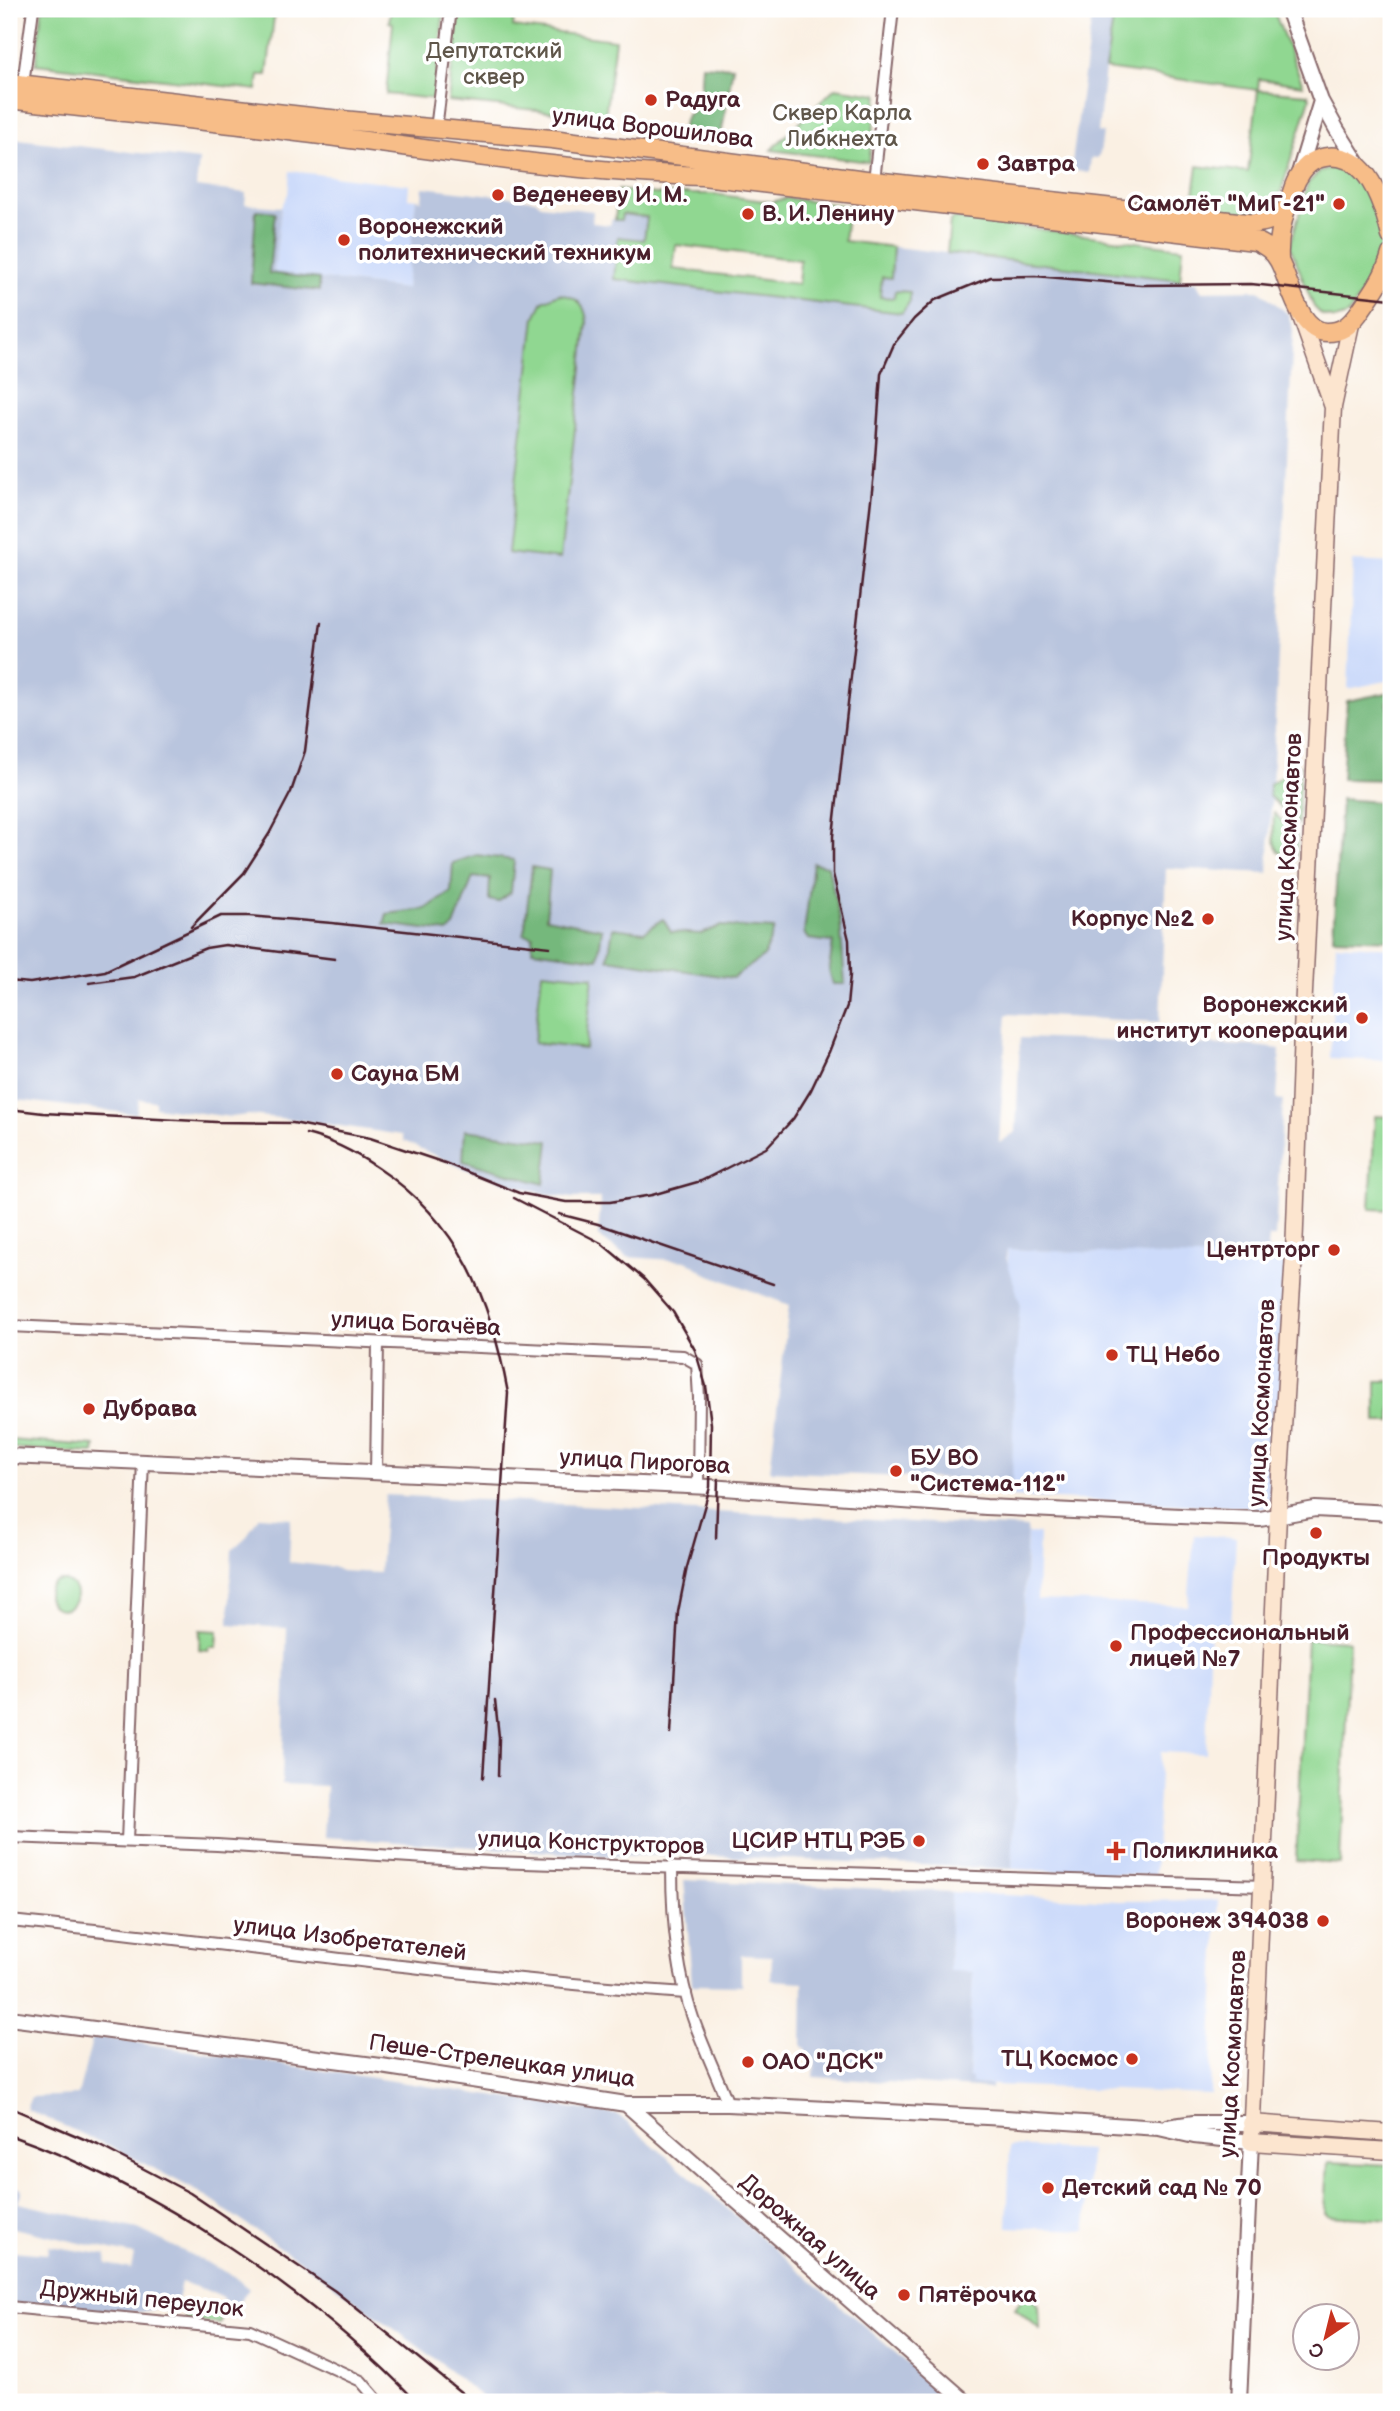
<svg xmlns="http://www.w3.org/2000/svg" width="1400" height="2411" viewBox="0 0 1400 2411" font-family="'Balsamiq Sans',sans-serif">
	<rect width="100%" height="100%" fill="#fff"/>
	<filter id="ink" filterUnits="userSpaceOnUse"><feTurbulence type="fractalNoise" baseFrequency=".0143" numOctaves="2"/><feDisplacementMap in="SourceGraphic" scale="14" xChannelSelector="R" yChannelSelector="G"/><feConvolveMatrix kernelMatrix="1 2 1 2 8 2 1 2 1" color-interpolation-filters="sRGB"/></filter>
	<filter id="wash" filterUnits="userSpaceOnUse"><feTurbulence type="fractalNoise" baseFrequency=".00686" numOctaves="4" result="noise"/><feDisplacementMap in="SourceGraphic" scale="28" xChannelSelector="R" yChannelSelector="G"/><feGaussianBlur stdDeviation="1.57" result="paint"/><feColorMatrix in="noise" values="0 0 0 0 0 0 0 0 0 0 0 0 0 0 0 0 0 1.4 0 .05"/><feComposite in="paint" operator="in"/></filter>
	<g filter="url(#wash)">
		<rect width="100%" height="100%" fill="#faf0e3"/>
		<path fill="#cddbfa" d="M290 171 409 185 408 198 416 199 406 289 274 273 281 207 288 194Z
			M1353 561 1391 563V680L1348 689Z
			M1336 944 1391 948V1061L1330 1058Z
			M1007 1249 1286 1260 1275 1499 1265 1508 1011 1497 1014 1386Z
			M1027 1534H1039L1037 1600 1188 1606 1194 1535 1236 1537 1231 1626H1210L1206 1754 1161 1752 1155 1876 1012 1869Z
			M951 1892 1118 1901 1218 1900 1210 2094 972 2084 968 2078 973 1972H949Z
			M1010 2146 1090 2150 1086 2230 1007 2227Z"/>
		<path fill="#b9c5de" d="M1093 9H1115L1105 69 1098 132 1103 133 1100 153 1097 159 1091 158 1089 173 1071 170Z
			M9 138 199 160 196 187 246 193 245 204 281 207 274 273 406 289 416 199 422 200 423 187 535 200 541 205 593 211 592 223 610 225 612 219 621 220 622 214 647 217 673 269 797 284 843 241 1197 282 1201 291 1259 290 1288 314 1293 330 1268 873 1166 868 1160 1022 1007 1014 999 1143 1016 1132 1020 1038 1255 1046 1280 1049 1277 1100 1283 1101 1275 1237H1269L1267 1260 1007 1249 1006 1257 1020 1303 1014 1386 1012 1482 770 1471 789 1305 705 1273 688 1261 627 1257 598 1236 601 1198H572L543 1194 462 1168 404 1141 402 1135 300 1120 248 1115 231 1117 155 1107V1101L139 1099 136 1114 9 1099Z
			M385 1495 1027 1528 1012 1869 691 1855 608 1856 323 1837 326 1786 282 1784 287 1628 229 1624 232 1550 246 1537 259 1516 291 1518 289 1562 333 1567 341 1571 380 1573Z
			M684 1880 951 1892 949 1971 973 1972 968 2077 972 2078V2084L991 2085V2089L814 2077 815 2059 805 2058 806 2048 802 2047 803 1982 771 1980 772 1956 741 1955V1986L692 1985Z
			M93 2036 618 2115 953 2402H488L430 2355 302 2262 199 2192 118 2150 26 2109 31 2097 78 2095Z
			M9 2185 22 2189 18 2203 138 2229 232 2275 249 2289 233 2308 215 2293 181 2282 174 2313 156 2309 141 2312H104L9 2304V2243H12V2251L47 2254 49 2246 107 2255 106 2264 131 2269 134 2255 9 2227Z"/>
		<path fill="#90d791" stroke="#6d7b5e" stroke-width="2" fill-rule="evenodd" d="M42 9H275L267 75H259L257 90 36 64Z
			M391 9H444L434 99 386 94 393 23 389 22Z
			M459 9H515L513 27 615 40 605 117 448 101Z
			M1115 9H1273L1303 85 1259 79 1258 90 1308 94 1310 98 1277 204 1268 213 1259 217 1192 208 1198 166 1248 172 1258 90 1105 69Z
			M835 88 878 94 869 162 771 150Z
			M1334 167 1343 168 1355 174 1363 184 1380 222 1384 245 1383 261 1348 315 1335 319 1322 315 1314 307 1290 246 1308 183 1320 171Z
			M618 190 656 194H713L772 202 786 198 848 206 844 241 893 247 891 278 882 277 880 297 894 298 895 291 910 292V301L902 313 614 279 618 237 644 240 647 217 622 214 621 220H615ZM676 245 800 260 798 284 673 269Z
			M953 218 1183 248 1180 280 947 253 950 221Z
			M559 294C577 296 586 305 587 323L560 559 508 553 535 317 543 301Z
			M1300 765 1298 824 1269 796 1270 784Z
			M1274 813 1297 837 1296 860C1270 856 1273 834 1274 813Z
			M542 972 593 977 585 1049 534 1043Z
			M1375 1116 1391 1117V1210L1370 1209Z
			M1376 1381H1391V1422H1376Z
			M9 1440 95 1446 94 1453 9 1448Z
			M48 1595a14 14 0 1 1 28 0a14 14 0 1 1-28 0Z
			M200 1630 218 1631 217 1647H209V1651L199 1650Z
			M1307 1639 1349 1641 1340 1864 1296 1861Z
			M1328 2162 1391 2165V2220L1330 2216 1325 2213Z
			M1027 2294 1039 2305 1040 2329 1015 2308Z
			M187 2304 208 2307 222 2313 220 2324 185 2320Z"/>
		<path fill="#74b87b" stroke="#5f6c53" stroke-width="2" d="M702 65 733 67 720 142 678 138 687 115 699 108Z
			M256 210 275 212 269 273 319 279V291L251 283Z
			M1391 692V700L1387 702 1391 715V780L1342 779 1347 701Z
			M1341 799 1391 803V940L1333 938Z
			M477 855 514 860 511 892 498 902 489 900 490 879 473 877 454 926 448 932 384 924 387 914 425 909 451 892 453 863Z
			M813 863 828 866 840 920 845 984H833L829 970 833 942 808 939 804 933Z
			M532 867 550 870 546 918 602 929 598 959 532 950 533 936 524 934Z
			M663 919 671 932 701 934 720 926 774 929 764 956 733 978 608 959 613 928 644 932Z
			M465 1130 549 1141 544 1184 463 1161Z"/>
	</g>
	<g filter="url(#ink)">
		<g fill="none" stroke-linecap="round" stroke-linejoin="round">
			<defs>
				<path id="minor" d="M23 84 33 9
					M436 129 451 9
					M874 181 893 9
					M9 1326 683 1356 697 1364 699 1398 698 1487
					M376 1473 378 1343
					M9 1837 217 1845 491 1862 1264 1886
					M127 1841 143 1461
					M672 1867C672 1917 676 1970 693 2018 703 2047 717 2075 728 2104
					M9 1921C235 1943 460 1978 686 1993
					M9 2307 250 2330 361 2381 379 2402"/>
				<path id="tertiary" d="M1288 9 1321 101 1337 130 1361 168
					M1299 173 1321 101
					M9 1456 710 1487 986 1507 1203 1517 1260 1519 1315 1509 1391 1513
					M9 2018 381 2066 626 2104H728L1006 2118 1159 2128 1194 2136 1251 2142 1239 2402
					M626 2104 966 2402
					M1167 2127 1194 2123H1251"/>
				<path id="secondary" d="M1300 314 1333 407
					M1351 324 1333 407 1302 1032 1294 1254 1279 1492 1251 2142 1391 2151
					M1251 2123 1391 2133"/>
				<path id="primary" d="M9 83 320 118 552 139 874 181 1247 223C1263 224 1273 221 1286 209
					M9 99C102 110 196 119 289 131 427 148 563 172 702 176L1255 241C1265 245 1274 251 1279 261 1290 281 1298 332 1327 332 1341 332 1349 326 1358 314 1371 295 1385 277 1391 254
					M1279 259C1278 238 1281 221 1289 201 1292 193 1294 183 1299 176 1313 151 1345 151 1363 171 1378 188 1386 215 1391 236"/>
			</defs>
			<use href="#minor" stroke="#88686b" stroke-width="14"/>
			<use href="#tertiary" stroke="#88686b" stroke-width="18"/>
			<use href="#secondary" stroke="#88686b" stroke-width="19"/>
			<use href="#primary" stroke="#88686b" stroke-width="21"/>
			<use href="#minor" stroke="#fff" stroke-width="10"/>
			<use href="#tertiary" stroke="#fff" stroke-width="14"/>
			<use href="#secondary" stroke="#fce5cf" stroke-width="16"/>
			<use href="#primary" stroke="#f7bd88" stroke-width="18"/>
			<path stroke="#4a1f2b" stroke-width="2.5" d="M191 927 244 873 269 834 291 792 305 751 321 622
				M9 981 30 983 105 971 221 916H249L332 923 550 947
				M89 983 134 977 206 948 225 945 335 959
				M9 1109 43 1113 216 1122 293 1123 370 1138 445 1163 519 1193 566 1202H610L652 1195 701 1181 766 1148 793 1119 811 1090 829 1052 847 1006 850 975 849 940 833 874V836L874 473 881 374 894 344 914 319 935 300 991 277 1035 276 1141 285 1251 284 1391 299
				M306 1134C332 1140 356 1153 378 1168 460 1222 491 1300 508 1393L483 1778
				M514 1198 601 1243 644 1279 673 1312 695 1350 706 1386 711 1424 710 1487 687 1567 678 1612 671 1733
				M559 1214 598 1224 773 1284
				M716 1538 718 1479
				M495 1700 499 1737 498 1776
				M9 2107 98 2145 190 2193 335 2291 473 2402
				M9 2135C156 2187 309 2290 417 2402"/>
		</g>
	</g>
	<g fill="#c8321e" stroke="#fff" stroke-width="2.5">
		<circle cx="651" cy="100" r="7"/>
		<circle cx="983" cy="164" r="7"/>
		<circle cx="498" cy="195" r="7"/>
		<circle cx="1339" cy="204" r="7"/>
		<circle cx="748" cy="214" r="7"/>
		<circle cx="344" cy="240" r="7"/>
		<circle cx="1208" cy="919" r="7"/>
		<circle cx="1362" cy="1018" r="7"/>
		<circle cx="337" cy="1074" r="7"/>
		<circle cx="1334" cy="1250" r="7"/>
		<circle cx="1112" cy="1355" r="7"/>
		<circle cx="89" cy="1409" r="7"/>
		<circle cx="896" cy="1471" r="7"/>
		<circle cx="1316" cy="1533" r="7"/>
		<circle cx="1116" cy="1646" r="7"/>
		<circle cx="919" cy="1841" r="7"/>
		<path d="M1112.5 1840.5h7v7h7v7h-7v7h-7v-7h-7v-7h7z"/>
		<circle cx="1323" cy="1921" r="7"/>
		<circle cx="1132" cy="2059" r="7"/>
		<circle cx="748" cy="2062" r="7"/>
		<circle cx="1048" cy="2188" r="7"/>
		<circle cx="904" cy="2295" r="7"/>
	</g>
	<g text-anchor="middle" dominant-baseline="central" stroke-width="7" stroke-linejoin="round" paint-order="stroke">
		<g font-size="23" fill="#5f564a" stroke="#fff">
			<text x="494" y="51">Депутатский<tspan x="494" dy="26">сквер</tspan></text>
			<text x="842" y="113">Сквер Карла<tspan x="842" dy="26">Либкнехта</tspan></text>
		</g>
		<g font-size="23" font-weight="bold" fill="#4a1f2b" stroke="#fff" text-anchor="start">
			<text x="665" y="100">Радуга</text>
			<text x="997" y="164">Завтра</text>
			<text x="512" y="195">Веденееву И. М.</text>
			<text x="1325" y="204" text-anchor="end">Самолёт "МиГ-21"</text>
			<text x="762" y="214">В. И. Ленину</text>
			<text x="358" y="227">Воронежский<tspan x="358" dy="26">политехнический техникум</tspan></text>
			<text x="1194" y="919" text-anchor="end">Корпус №2</text>
			<text x="1348" y="1005" text-anchor="end">Воронежский<tspan x="1348" dy="26">институт кооперации</tspan></text>
			<text x="351" y="1074">Сауна БМ</text>
			<text x="1320" y="1250" text-anchor="end">Центрторг</text>
			<text x="1126" y="1355">ТЦ Небо</text>
			<text x="103" y="1409">Дубрава</text>
			<text x="910" y="1458">БУ ВО<tspan x="910" dy="26">"Система-112"</tspan></text>
			<text x="1316" y="1558" text-anchor="middle">Продукты</text>
			<text x="1130" y="1633">Профессиональный<tspan x="1130" dy="26">лицей №7</tspan></text>
			<text x="905" y="1841" text-anchor="end">ЦСИР НТЦ РЭБ</text>
			<text x="1132" y="1851">Поликлиника</text>
			<text x="1309" y="1921" text-anchor="end">Воронеж 394038</text>
			<text x="1118" y="2059" text-anchor="end">ТЦ Космос</text>
			<text x="762" y="2062">ОАО "ДСК"</text>
			<text x="1062" y="2188">Детский сад № 70</text>
			<text x="918" y="2295">Пятёрочка</text>
		</g>
		<g font-size="23" fill="#4a1f2b" stroke="#fff">
			<text transform="translate(653 128) rotate(7)">улица Ворошилова</text>
			<text transform="translate(1289 837) rotate(-87)">улица Космонавтов</text>
			<text transform="translate(416 1324) rotate(3)">улица Богачёва</text>
			<text transform="translate(1262 1403) rotate(-87)">улица Космонавтов</text>
			<text transform="translate(645 1462) rotate(3)">улица Пирогова</text>
			<text transform="translate(591 1843) rotate(2)">улица Конструкторов</text>
			<text transform="translate(350 1939) rotate(7)">улица Изобретателей</text>
			<text transform="translate(1233 2054) rotate(-87)">улица Космонавтов</text>
			<text transform="translate(502 2061) rotate(8)">Пеше-Стрелецкая улица</text>
			<text transform="translate(810 2237) rotate(41)">Дорожная улица</text>
			<text transform="translate(142 2299) rotate(6)">Дружный переулок</text>
		</g>
	</g>
	<rect width="1400" height="2411" fill="none" stroke="#fff" stroke-width="35"/>
	<g transform="translate(1326 2337) rotate(215)"><circle r="33" fill="#ffffff" stroke="#b7a5aa" stroke-width="2"/>
	<path d="M0-5L12 26L0 18L-12 26Z" fill="#c8321e"/>
	<text y="-10" font-size="19" font-weight="bold" text-anchor="middle" fill="#4a1f2b">С</text>
	</g>
</svg>
